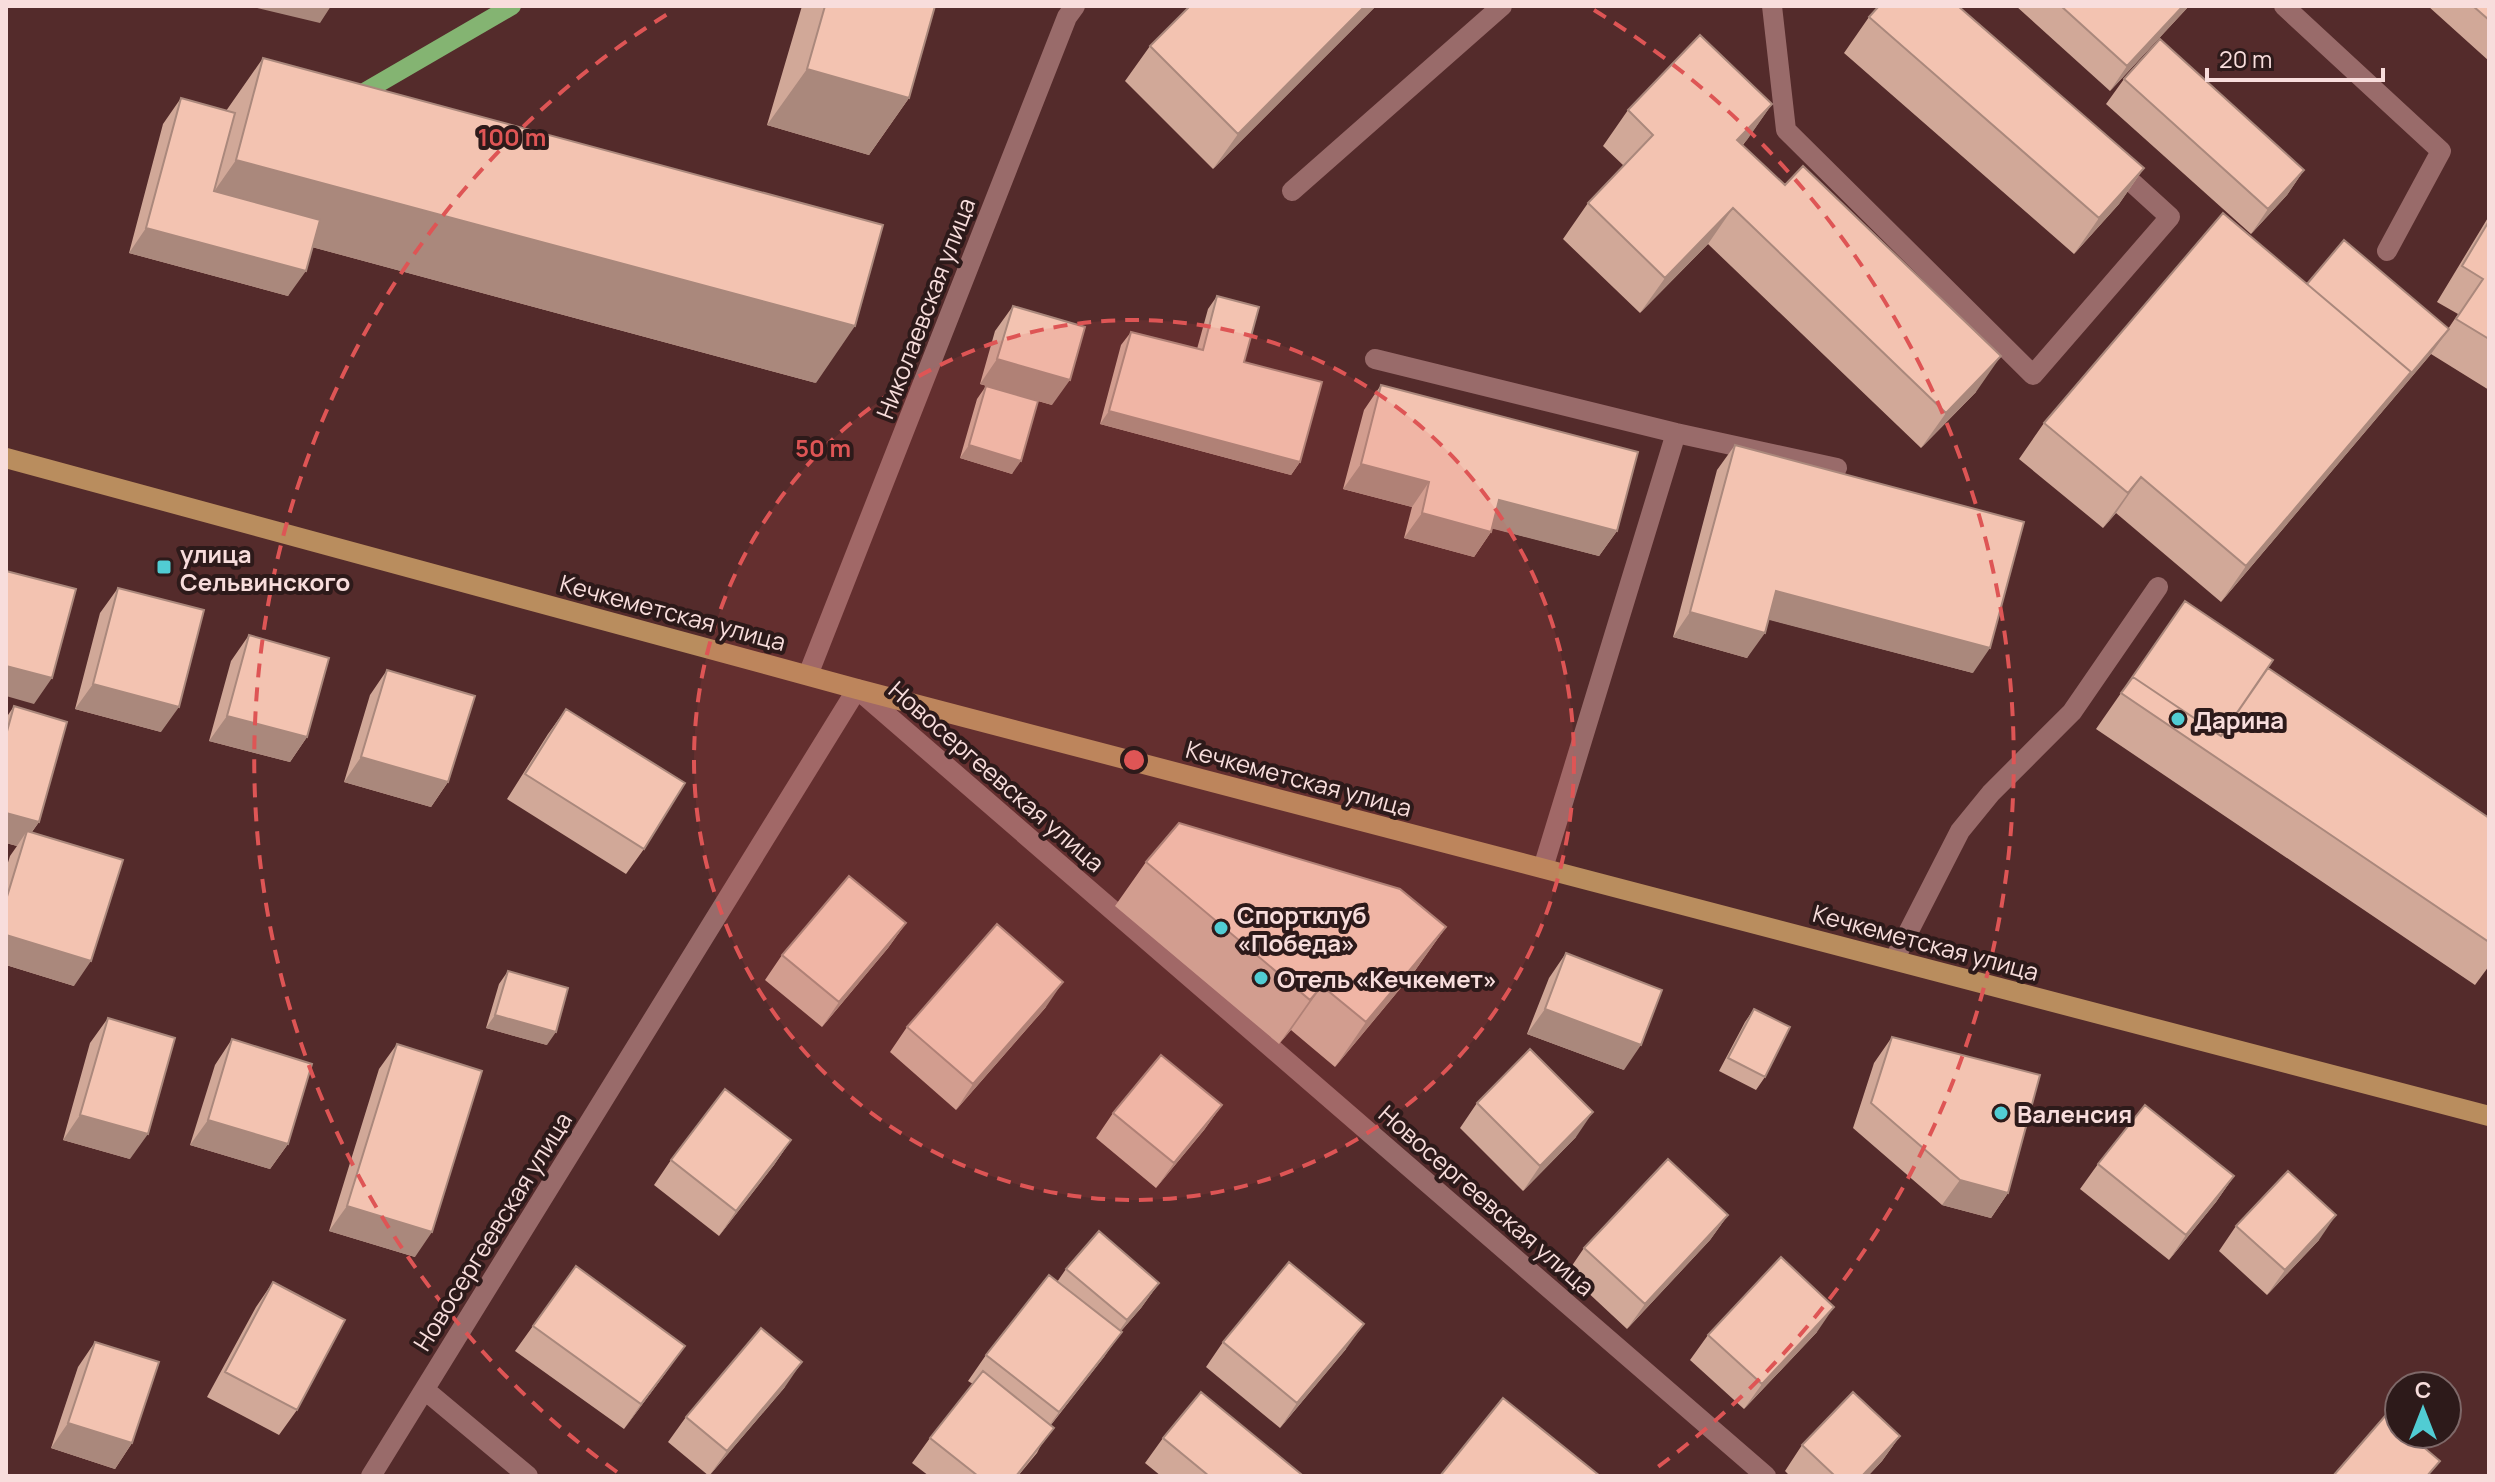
<svg xmlns="http://www.w3.org/2000/svg" width="2495" height="1482" viewBox="0 0 2495 1482" font-family="Manrope,sans-serif">
	<rect width="100%" height="100%" fill="#542b2b"/>
	<g fill="none" stroke-linecap="round" stroke-linejoin="round">
		<path stroke="#84b472" stroke-width="18" d="M352 99 512 6"/>
		<path stroke="#996b6a" stroke-width="20" d="M1772 6 1786 130 2033 375 2170 217 2114 166
			M2284 6 2441 151 2387 251
			M1292 191 1502 6
			M1375 359 1676 433 1837 468
			M808 675 1067 17 1075 6
			M1543 868 1676 433
			M1894 960 1960 831 1991 793 2072 712 2158 587
			M425 1390 528 1476
			M371 1476 857 689 1766 1476"/>
		<path stroke="#b98d5e" stroke-width="20" d="M6 458 857 689 2489 1116"/>
	</g>
	<path fill="#d1a898" d="M802 6H935L909 98 869 155 767 125Z
		M1190 6H1376L1213 169 1125 81 1150 46Z
		M2016 6H2189L2110 91Z
		M2428 6H2489V61Z
		M1869 17 2144 168 2119 204 2074 254 1844 53Z
		M263 58 816 383 312 247 288 296 129 253 163 124 181 98 226 111Z
		M2124 79 2304 170 2287 195 2251 234 2106 104Z
		M1772 104 1743 145 1976 392 1921 448 1708 244 1640 313 1563 239 1588 203 1624 166 1603 146 1628 110Z
		M2489 216V390L2431 354 2221 602 2116 513 2103 528 2019 459 2044 423 2307 284 2448 329 2458 314 2437 302Z
		M1217 296 1244 362 1300 462 1291 475 1100 424 1121 345 1131 332 1197 349 1208 309Z
		M1013 306 1052 405 1038 401 1012 474 960 458 977 399 986 386 1034 400 980 384 995 331Z
		M1381 385 1617 531 1599 556 1492 528 1491 532 1474 557 1404 538 1412 507 1343 489 1364 410Z
		M1735 445 1973 673 1768 619 1747 658 1673 637 1717 470Z
		M118 588 161 732 75 709 100 613Z
		M2185 601 2258 682 2489 818V966L2475 985 2096 729Z
		M249 635 307 737 290 762 209 741 231 661Z
		M387 670 448 782 431 807 344 782 370 695Z
		M14 706 39 822 32 832 74 986 6 965V869L10 856 17 846 6 843V718Z
		M566 709 644 849 626 874 507 799 548 734Z
		M1146 862 1446 927 1414 972 1335 1067 1291 1030 1279 1044 1115 906Z
		M906 923 888 948 822 1027 765 980 782 955Z
		M1566 953 1624 1070 1527 1034 1549 978Z
		M508 971 547 1045 486 1028 499 984Z
		M1046 1007 956 1110 890 1052 907 1027Z
		M1754 1009 1765 1077 1756 1090 1719 1071 1745 1022Z
		M108 1018 130 1159 63 1140 90 1043Z
		M1892 1037 2008 1193 1991 1218 1942 1205 1853 1128 1874 1063Z
		M232 1039 288 1144 270 1169 190 1145 215 1065Z
		M397 1044 415 1257 329 1231 379 1069Z
		M1477 1103 1576 1137 1523 1191 1460 1128Z
		M1222 1105 1204 1130 1156 1188 1096 1138 1113 1113Z
		M791 1140 774 1165 719 1236 654 1185 671 1160Z
		M2098 1164 2234 1176 2216 1202 2169 1260 2080 1189Z
		M1728 1215 1710 1240 1627 1329 1567 1273 1584 1248Z
		M2236 1226 2319 1240 2267 1295 2219 1251Z
		M576 1266 667 1371 624 1429 515 1351Z
		M1066 1269 1159 1283 1141 1308 1121 1331 1104 1357 1051 1425 1037 1453 1018 1476H929L912 1463 930 1438 973 1384 968 1381 986 1355 1057 1282Z
		M273 1282 297 1410 279 1435 207 1397 256 1307Z
		M1817 1332 1744 1409 1690 1360 1708 1335Z
		M95 1342 132 1443 115 1469 51 1448 78 1367Z
		M1223 1342 1346 1349 1280 1428 1206 1367Z
		M785 1387 709 1476 668 1442 686 1417Z
		M1900 1436 1882 1461 1868 1476H1790L1785 1471 1802 1445Z
		M1163 1438 1299 1476H1161L1145 1463Z"/>
	<path fill="#aa887c" d="M249 6H331L320 23Z
		M1365 6H1376L1213 169 1238 134Z
		M2183 6H2189L2110 91 2127 66Z
		M807 69 909 98 869 155 767 125Z
		M1772 104 1747 140 1712 175 1737 140Z
		M236 160 855 326 816 383 197 216Z
		M2144 168 2119 204 2074 254 2099 218Z
		M2304 170 2287 195 2251 234 2268 209Z
		M1733 208 1708 244 1640 313 1665 278Z
		M146 228 306 271 288 296 129 253Z
		M2449 329 2431 354 2221 602 2246 566 2411 372Z
		M2001 356 1976 392 1921 448 1946 413Z
		M997 359 1070 380 1052 405 980 384Z
		M1109 411 1300 462 1291 475 1100 424Z
		M969 445 1021 461 1012 474 960 458Z
		M1361 464 1429 482 1412 507 1343 489Z
		M2141 477 2116 513 2103 528 2128 493Z
		M1499 500 1617 531 1599 556 1482 526Z
		M1422 513 1491 532 1474 557 1404 538Z
		M1776 591 1990 648 1973 673 1758 617Z
		M1690 612 1765 633 1747 658 1673 637Z
		M6 666 52 678 34 704 6 696Z
		M93 684 179 707 161 732 75 709Z
		M227 716 307 737 290 762 209 741Z
		M361 757 448 782 431 807 344 782Z
		M6 813 39 822 23 844 27 831 17 846 6 843Z
		M906 923 888 948 822 1027 839 1002Z
		M1446 927 1414 972 1335 1067 1366 1022Z
		M6 935 91 961 74 986 6 965Z
		M1063 982 1046 1007 956 1110 973 1084Z
		M1322 986 1291 1030 1279 1044 1310 1000Z
		M1545 1009 1641 1045 1624 1070 1527 1034Z
		M495 1015 556 1032 547 1045 486 1028Z
		M1222 1105 1204 1130 1156 1188 1174 1163Z
		M1593 1112 1576 1137 1523 1191 1540 1166Z
		M80 1115 148 1134 130 1159 63 1140Z
		M208 1120 288 1144 270 1169 190 1145Z
		M791 1140 774 1165 719 1236 736 1211Z
		M2234 1176 2216 1202 2169 1260 2186 1235Z
		M1960 1180 2008 1193 1991 1218 1942 1205Z
		M347 1206 432 1232 415 1257 329 1231Z
		M1728 1215 1710 1240 1627 1329 1645 1304Z
		M2336 1215 2319 1240 2267 1295 2285 1270Z
		M1159 1283 1141 1308 1109 1345 1127 1320Z
		M1834 1307 1817 1332 1744 1409 1762 1384Z
		M1364 1324 1346 1349 1280 1428 1297 1403Z
		M1122 1332 1104 1357 1041 1437 1059 1412Z
		M685 1346 667 1371 624 1429 641 1404Z
		M802 1362 785 1387 709 1476 727 1451Z
		M68 1423 132 1443 115 1469 51 1448Z
		M1054 1428 1018 1476H1016Z
		M1900 1436 1882 1461 1868 1476H1862Z"/>
	<path fill="#f3c3b1" stroke="#aa887c" stroke-width="2" d="M825 6H935L909 98 807 69Z
		M1190 6H1365L1238 134 1150 46Z
		M1879 6H1958L2144 168 2099 218 1869 17Z
		M2061 6H2183L2127 66Z
		M2473 6H2489V20Z
		M1700 35 1772 104 1737 140 1785 185 1803 166 2001 356 1946 413 1733 208 1665 278 1588 203 1653 135 1628 110Z
		M2160 39 2304 170 2268 209 2124 79Z
		M263 58 883 225 855 326 236 160Z
		M181 98 235 113 214 191 320 220 306 271 146 228Z
		M2223 213 2411 372 2246 566 2141 477 2128 493 2044 423Z
		M2489 221V339L2456 319 2483 279 2462 266Z
		M2344 240 2449 329 2404 382 2411 372 2307 284Z
		M1217 296 1259 307 1244 362 1322 382 1300 462 1109 411 1131 332 1203 350Z
		M1013 306 1085 327 1070 380 997 359Z
		M1381 385 1638 452 1617 531 1499 500 1491 532 1422 513 1429 482 1361 464Z
		M986 386 1038 401 1021 461 969 445Z
		M1735 445 2024 522 1990 648 1776 591 1765 633 1690 612Z
		M6 571 76 589 52 678 6 666Z
		M118 588 204 610 179 707 93 684Z
		M2185 601 2273 660 2221 736 2133 677 2122 692Z
		M249 635 329 658 307 737 227 716Z
		M2268 668 2489 818V942L2121 693 2133 677 2221 736Z
		M387 670 475 696 448 782 361 757Z
		M14 706 67 722 39 822 6 813V735Z
		M566 709 685 783 644 849 525 774Z
		M1179 823 1400 889 1446 927 1366 1022 1322 986 1310 1000 1146 862Z
		M27 831 123 860 91 961 6 935V900Z
		M849 876 906 923 839 1002 782 955Z
		M997 924 1063 982 973 1084 907 1027Z
		M1566 953 1662 990 1641 1045 1545 1009Z
		M508 971 568 988 556 1032 495 1015Z
		M1754 1009 1790 1027 1765 1077 1728 1058Z
		M108 1018 175 1038 148 1134 80 1115Z
		M1892 1037 2040 1075 2008 1193 1960 1180 1871 1103Z
		M232 1039 312 1064 288 1144 208 1120Z
		M397 1044 482 1071 432 1232 347 1206Z
		M1530 1049 1593 1112 1540 1166 1477 1103Z
		M1161 1055 1222 1105 1174 1163 1113 1113Z
		M725 1089 791 1140 736 1211 671 1160Z
		M2145 1105 2234 1176 2186 1235 2098 1164Z
		M1668 1159 1728 1215 1645 1304 1584 1248Z
		M2288 1171 2336 1215 2285 1270 2236 1226Z
		M1099 1231 1159 1283 1127 1320 1066 1269Z
		M1781 1257 1834 1307 1762 1384 1708 1335Z
		M1289 1262 1364 1324 1297 1403 1223 1342Z
		M576 1266 685 1346 641 1404 533 1326Z
		M1049 1275 1122 1332 1059 1412 986 1355Z
		M273 1282 345 1320 297 1410 225 1372Z
		M761 1328 802 1362 727 1451 686 1417Z
		M95 1342 159 1362 132 1443 68 1423Z
		M983 1371 1054 1428 1016 1476H978L930 1438Z
		M1201 1392 1301 1474 1299 1476H1209L1163 1438Z
		M1853 1392 1900 1436 1862 1476H1835L1802 1445Z
		M1503 1398 1600 1476H1440Z
		M2386 1415 2399 1426V1434H2408L2440 1461 2427 1476H2333Z"/>
	<circle cx="1134" cy="760" r="440" fill="#de5555" fill-opacity=".12"/>
	<g fill="none" stroke="#de5555" stroke-width="4" stroke-dasharray="14 10">
		<circle cx="1134" cy="760" r="440"/>
		<path d="M617 1472A880 880 0 0 1 674 10M1594 10A880 880 0 0 1 1651 1472"/>
	</g>
	<g fill="#51ccd3" stroke="#2d1a1a" stroke-width="3">
		<rect x="156" y="559" width="16" height="16" rx="4"/>
		<circle cx="2178" cy="719" r="8"/>
		<circle cx="1221" cy="928" r="8"/>
		<circle cx="1261" cy="978" r="8"/>
		<circle cx="2001" cy="1113" r="8"/>
	</g>
	<g text-anchor="middle" dominant-baseline="central" stroke-width="8" stroke-linejoin="round" paint-order="stroke">
		<g font-size="24" fill="#f8dddc" stroke="#2d1a1a">
			<text transform="translate(925 308) rotate(-69)">Николаевская улица</text>
			<text transform="translate(673 612) rotate(15)">Кечкеметская улица</text>
			<text transform="translate(997 776) rotate(41)">Новосергеевская улица</text>
			<text transform="translate(1299 778) rotate(15)">Кечкеметская улица</text>
			<text transform="translate(1926 942) rotate(15)">Кечкеметская улица</text>
			<text transform="translate(1487 1200) rotate(41)">Новосергеевская улица</text>
			<text transform="translate(492 1231) rotate(-58)">Новосергеевская улица</text>
		</g>
		<g font-size="24" font-weight="bold" fill="#f8dddc" stroke="#2d1a1a" text-anchor="start">
			<text x="180" y="553">улица<tspan x="180" dy="28">Сельвинского</tspan></text>
			<text x="2194" y="719">Дарина</text>
			<text x="1237" y="914">Спортклуб<tspan x="1237" dy="28">«Победа»</tspan></text>
			<text x="1277" y="978">Отель «Кечкемет»</text>
			<text x="2017" y="1113">Валенсия</text>
		</g>
	</g>
	<circle cx="1134" cy="760" r="12" fill="#de5555" stroke="#2d1a1a" stroke-width="4"/>
	<g font-size="24" text-anchor="middle" font-weight="bold" fill="#de5555" stroke="#2d1a1a" stroke-width="8" stroke-linejoin="round" paint-order="stroke">
		<text x="512" y="146">100 m</text>
		<text x="823" y="457">50 m</text>
	</g>
	<rect width="2495" height="1482" fill="none" stroke="#f8dddc" stroke-width="16"/>
	<g transform="translate(2423 1410)"><circle r="38" fill="#2d1a1a" stroke="#7e6868" stroke-width="2"/>
	<path d="M0-6L14 30L0 20L-14 30Z" fill="#51ccd3"/>
	<text y="-12" font-size="22" font-weight="bold" text-anchor="middle" fill="#f8dddc">С</text>
	</g>
	<path d="M2207 68v12h176v-12" fill="none" stroke="#f8dddc" stroke-width="4"/>
	<text x="2219" y="68" font-size="24" fill="#f8dddc" stroke="#2d1a1a" stroke-width="6" paint-order="stroke">20 m</text>
</svg>
